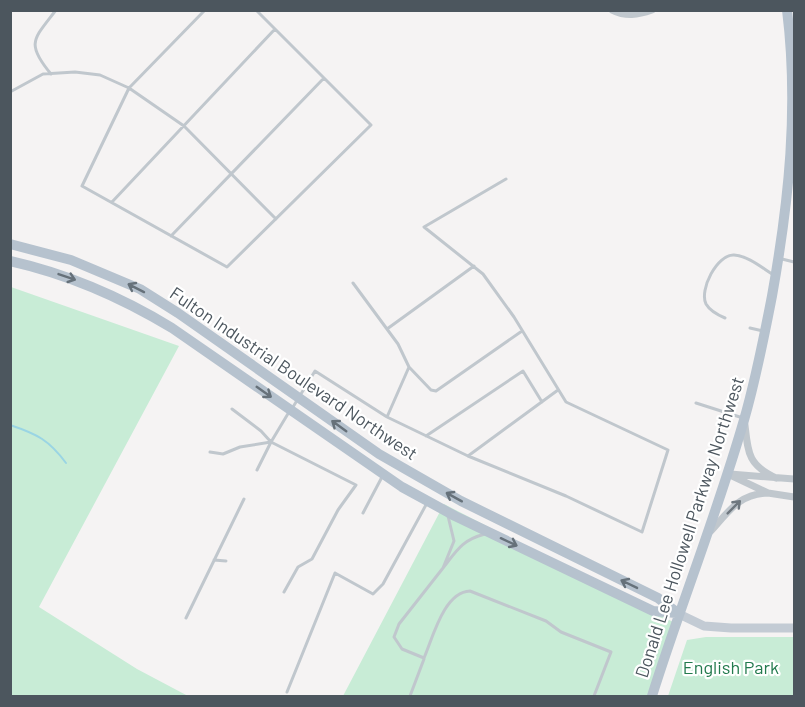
<svg xmlns="http://www.w3.org/2000/svg" width="805" height="707" viewBox="0 0 805 707" font-family="Barlow,sans-serif">
	<rect width="100%" height="100%" fill="#f5f3f3"/>
	<path fill="#c8ecd6" d="M11 287 179 346 39 607 137 669 188 696H11Z
		M444 504 677 624 656 696H343Z
		M706 637H794V696H668L687 640Z"/>
	<g fill="none" stroke-linecap="round" stroke-linejoin="round">
		<path stroke="#9ad5e4" stroke-width="2" d="M10 425C37 434 49 440 66 463"/>
		<path stroke="#c0c7cd" stroke-width="3" d="M205 10 129 88 82 186 227 267 371 125 256 10
			M51 74C25 43 34 39 56 10
			M10 92 43 74 75 72 100 75 129 88 184 126 276 219
			M112 202 275 29
			M171 236 324 78
			M782 259 794 262
			M353 283 398 344 409 367 387 417
			M725 318C718 315 710 311 706 304 699 290 717 254 734 255 748 256 761 267 772 274
			M750 328 763 331
			M387 329 474 266
			M409 367 431 390 436 391 522 331
			M696 403 743 418
			M293 407 315 371 387 417 468 456 566 496 642 532 668 450 566 402 514 317 483 274 424 227 506 179
			M232 409 261 431 271 442 289 412
			M426 436 523 371 542 402
			M210 452 223 454 240 447 271 442 356 485 338 510 312 559 298 567 284 592
			M468 456 558 390
			M257 470 271 442
			M363 513 382 477
			M448 516 454 541 443 568C457 550 462 540 485 534
			M214 560 226 561
			M443 568 399 624 394 637 402 649 424 658C433 637 444 592 470 591L546 621 561 632 611 652 594 696
			M186 618 244 499
			M287 692 335 573 373 594 383 584 427 503
			M410 696 424 659"/>
		<path stroke="#c0c7cd" stroke-width="7" d="M612 10C626 17 638 15 652 10
			M745 425C748 453 748 465 776 478
			M728 474 768 493 794 497
			M730 474 794 479
			M711 531C729 511 739 494 768 493"/>
		<path stroke="#c3cbd4" stroke-width="9" d="M679 614 704 626 731 628H794"/>
		<path stroke="#b6c2ce" stroke-width="10" d="M10 244 71 260 140 289 178 313 379 454 461 501 658 598 679 614
			M10 261C68 274 121 297 172 328L402 487 455 516 653 611 676 613
			M652 696C681 604 717 514 744 420 756 379 764 337 772 296 789 201 799 107 787 10"/>
	</g>
	<defs><path id="oneway-shaft" d="M-6 0H5M1.5-3L5.5 0L1.5 3" fill="none" stroke-width="1.6" stroke-linecap="round" stroke-linejoin="round" transform="scale(1.5)"/></defs>
	<g stroke="#66717a">
		<use href="#oneway-shaft" transform="translate(67 277) rotate(19)"/>
		<use href="#oneway-shaft" transform="translate(136 288) rotate(-153)"/>
		<use href="#oneway-shaft" transform="translate(264 392) rotate(35)"/>
		<use href="#oneway-shaft" transform="translate(339 426) rotate(-144)"/>
		<use href="#oneway-shaft" transform="translate(454 497) rotate(-151)"/>
		<use href="#oneway-shaft" transform="translate(509 542) rotate(25)"/>
		<use href="#oneway-shaft" transform="translate(629 584) rotate(-154)"/>
	</g>
	<use stroke="#6f787f" href="#oneway-shaft" transform="translate(734 507) rotate(-45)"/>
	<g text-anchor="middle" dominant-baseline="central" stroke-width="4.5" stroke-linejoin="round" paint-order="stroke">
		<g font-size="18" fill="#4c565e" stroke="#fff">
			<text transform="translate(294 373) rotate(34)">Fulton Industrial Boulevard Northwest</text>
			<text transform="translate(689 527) rotate(-72)">Donald Lee Hollowell Parkway Northwest</text>
		</g>
		<g font-size="18" fill="#237a4e" stroke="#fff">
			<text x="731" y="667">English Park</text>
		</g>
	</g>
	<rect width="805" height="707" fill="none" stroke="#4c565e" stroke-width="24"/>
</svg>
